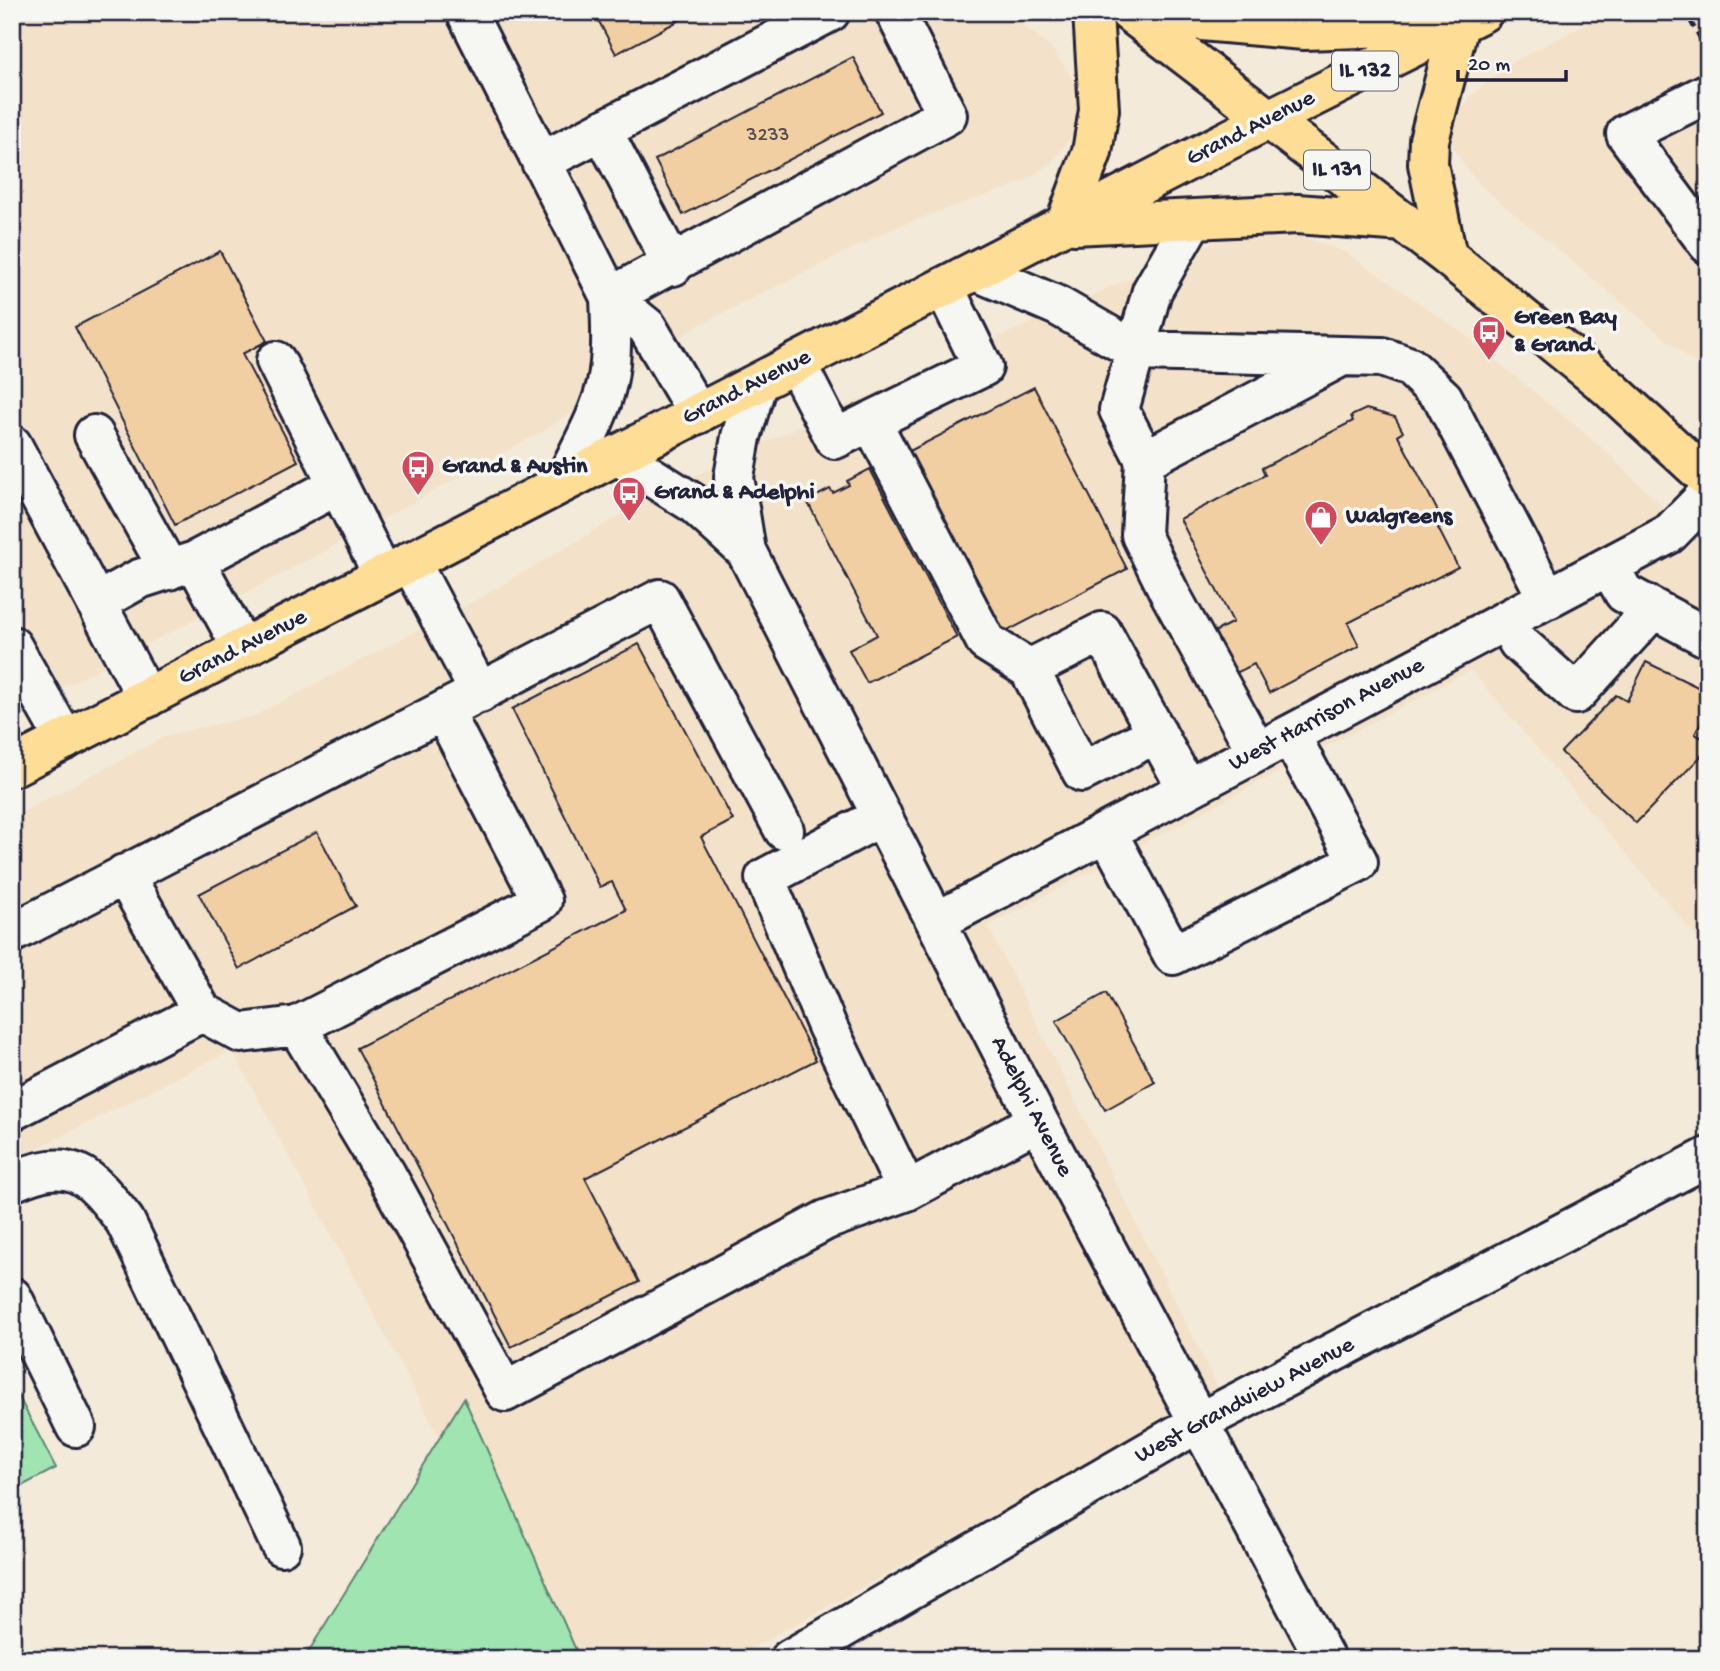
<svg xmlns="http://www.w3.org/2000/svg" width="1720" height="1671" viewBox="0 0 1720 1671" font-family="'Gochi Hand',sans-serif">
	<rect width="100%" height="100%" fill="#f4eada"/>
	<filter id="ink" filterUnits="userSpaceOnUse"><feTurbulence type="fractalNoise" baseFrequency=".0143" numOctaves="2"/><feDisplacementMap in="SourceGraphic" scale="14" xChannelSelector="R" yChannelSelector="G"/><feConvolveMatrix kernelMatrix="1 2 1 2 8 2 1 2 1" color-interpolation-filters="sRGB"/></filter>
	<g filter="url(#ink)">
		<path fill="#f3e2c9" d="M12 12H1009L1053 50 1075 82 1083 106 1074 133 1052 162 1024 182 896 227 697 326 549 428 297 566 12 714Z
			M1610 12H1708V374L1482 187 1465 167 1452 145 1455 119 1469 97 1510 63Z
			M1247 232 1292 233 1346 252 1464 334 1599 445 1708 550V951L1471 670 988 926 1220 1391 732 1659H558L232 1050 12 1161V817L168 735 254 716 478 599 640 504 745 451 1200 247Z"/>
		<path fill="#9fe4b1" stroke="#608376" stroke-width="2" d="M12 1384 56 1468 12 1491Z
			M464 1398 580 1659H304Z"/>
		<path fill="#f1cfa2" stroke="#22223b" stroke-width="2" d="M594 12H695L616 54Z
			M853 57 881 112 683 215 655 160Z
			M220 251 267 341 242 354 298 461 175 525 75 327Z
			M1034 387 1127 569 994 638 900 456Z
			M1366 409 1395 417 1403 432 1398 435 1445 525 1438 528 1458 567 1348 623 1359 646 1269 693 1254 664 1228 677 1207 636 1233 622 1180 519 1265 475 1262 468 1353 421 1351 416Z
			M870 469 957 637 867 683 849 650 877 635 807 501 830 489 833 493 849 485 847 481Z
			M639 644 733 820 701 837 816 1060 585 1178 639 1282 511 1347 357 1048 626 910 612 882 600 887 512 709Z
			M1646 662 1708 692V708L1695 734 1708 741V749L1636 823 1561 752 1616 695 1627 701Z
			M317 832 356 906 239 969 199 894Z
			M1106 993 1155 1082 1105 1110 1056 1021Z"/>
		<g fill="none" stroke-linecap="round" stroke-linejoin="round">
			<defs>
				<path id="minor" d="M466 12 610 297 647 327 698 414
					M1708 93 1626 134 1708 244
					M602 130 673 266
					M541 162 830 12
					M1192 221 1152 291 1119 410 1145 460 1141 535 1169 592 1257 752
					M976 271 1058 306 1136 351 1382 357 1410 367 1443 398 1548 599
					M610 297 947 115 895 12
					M276 361 383 575
					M796 363 835 439 871 421 986 642 1029 669
					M757 384 741 437 734 477 746 551 1038 1121 1325 1659
					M871 421 983 367 944 287
					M94 435 169 570
					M12 445 147 698
					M617 455 693 503 746 551
					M1145 460 1337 359
					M564 482C579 450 599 418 607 383 613 355 611 325 610 297
					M195 561 242 648
					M410 561 480 693
					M1609 566 1624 593 1708 638
					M96 603 139 579 195 561 338 485
					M1506 620 1518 642 1576 694 1653 609
					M12 646 65 740
					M1157 733 1082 772 1029 669 1102 632 1187 789
					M882 816 765 878 827 1026 907 1191 1038 1121
					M1107 832 1173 955 1358 862 1290 735
					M124 874 202 1012
					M936 922 1669 534 1708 494
					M12 933 660 599 784 830
					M297 1026 386 1174 505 1392 826 1220 907 1191
					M12 1111 202 1012 241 1033 297 1026 542 901 444 712
					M12 1182C72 1155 88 1173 125 1221L281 1546
					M12 1297 76 1427
					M790 1659 1198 1423 1708 1157"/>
				<path id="major" d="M1129 12 1447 256 1608 387 1708 479
					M1133 15 1304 30 1446 25
					M1065 225 1092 152 1099 110 1093 12
					M1074 225 1297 214 1404 222
					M1447 256 1428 164 1429 140 1459 25
					M12 767 1271 118 1483 12"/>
			</defs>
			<use href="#minor" stroke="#22223b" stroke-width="44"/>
			<use href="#major" stroke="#22223b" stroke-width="44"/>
			<path stroke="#22223b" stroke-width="4.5" stroke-dasharray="7 5" stroke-linecap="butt" d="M1691 22 1700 38 1708 44"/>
			<use href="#minor" stroke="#f6f6f2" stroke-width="38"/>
			<use href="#major" stroke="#fedd96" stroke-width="38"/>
		</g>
	</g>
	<defs>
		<symbol id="bus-pin" viewBox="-11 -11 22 30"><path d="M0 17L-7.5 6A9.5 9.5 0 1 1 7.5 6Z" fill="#d1495b" stroke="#f6f6f2"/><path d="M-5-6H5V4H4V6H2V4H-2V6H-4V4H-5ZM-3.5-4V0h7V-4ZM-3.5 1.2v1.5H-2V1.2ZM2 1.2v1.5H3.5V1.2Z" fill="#fff"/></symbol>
		<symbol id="shop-pin" viewBox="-11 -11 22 30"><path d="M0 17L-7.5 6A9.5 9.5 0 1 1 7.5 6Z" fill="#d1495b" stroke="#f6f6f2"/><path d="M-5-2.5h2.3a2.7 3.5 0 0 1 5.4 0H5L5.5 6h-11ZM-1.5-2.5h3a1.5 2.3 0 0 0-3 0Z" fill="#fff"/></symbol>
	</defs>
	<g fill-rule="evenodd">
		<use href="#bus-pin" x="1470" y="313" width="38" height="52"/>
		<use href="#bus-pin" x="399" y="448" width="38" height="52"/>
		<use href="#bus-pin" x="610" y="474" width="38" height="52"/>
		<use href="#shop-pin" x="1302" y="498" width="38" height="52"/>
	</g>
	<g text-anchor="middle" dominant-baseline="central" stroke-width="7" stroke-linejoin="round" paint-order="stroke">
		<g font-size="21" fill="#564d55">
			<text x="768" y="136">3233</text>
		</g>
		<g fill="#f6f6f2" stroke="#626272" stroke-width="2">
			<rect x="1332" y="51.5" width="66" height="39" rx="5"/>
			<rect x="1304" y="150.5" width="66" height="39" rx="5"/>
		</g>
		<g font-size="23" font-weight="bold" fill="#22223b">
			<text x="1365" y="71">IL 132</text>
			<text x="1337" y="170">IL 131</text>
		</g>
		<g font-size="24" fill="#22223b" stroke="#f6f6f2">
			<text transform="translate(1251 129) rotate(-27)">Grand Avenue</text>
			<text transform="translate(747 388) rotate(-27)">Grand Avenue</text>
			<text transform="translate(243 648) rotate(-27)">Grand Avenue</text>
			<text transform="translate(1327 715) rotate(-28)">West Harrison Avenue</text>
			<text transform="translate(1031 1107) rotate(63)">Adelphi Avenue</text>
			<text transform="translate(1245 1401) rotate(-28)">West Grandview Avenue</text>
		</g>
		<g font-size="24" font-weight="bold" fill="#22223b" stroke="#f6f6f2" text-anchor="start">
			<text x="1514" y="318">Green Bay<tspan x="1514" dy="28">&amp; Grand</tspan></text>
			<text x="442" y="467">Grand &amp; Austin</text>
			<text x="654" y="493">Grand &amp; Adelphi</text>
			<text x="1346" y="517">Walgreens</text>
		</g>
	</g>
	<rect width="1720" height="1671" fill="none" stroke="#f6f6f2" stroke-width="42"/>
	<rect x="21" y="21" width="1678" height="1629" fill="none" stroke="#22223b" stroke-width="2.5" filter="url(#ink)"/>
	<path d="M1458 70v10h108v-10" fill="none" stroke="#22223b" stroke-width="3.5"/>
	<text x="1468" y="70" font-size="21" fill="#22223b" stroke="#f6f6f2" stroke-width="5" paint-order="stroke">20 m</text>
</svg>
